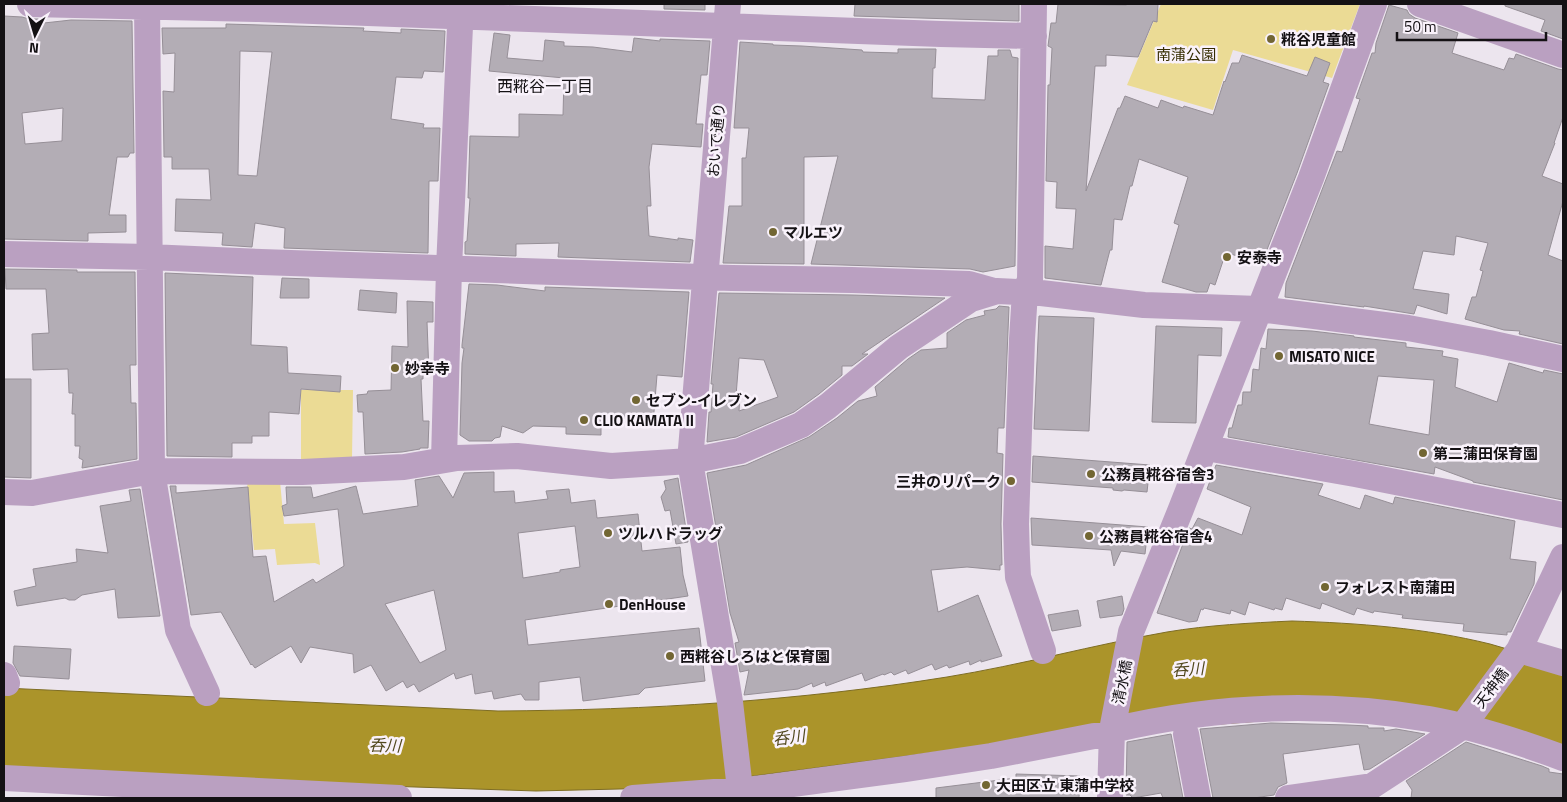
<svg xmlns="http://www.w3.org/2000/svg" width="1567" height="802" viewBox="0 0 1567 802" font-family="'Titillium Web','Noto Sans JP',sans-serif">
	<rect width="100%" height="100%" fill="#ece5ee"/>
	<path fill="#ebdb95" d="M1161 4H1360L1332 78 1233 50 1213 110 1127 85Z
		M301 390H353L352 459 301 460Z
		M280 481 284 524 315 523 320 565 315 563 277 565 275 549 254 550 247 482Z"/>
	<path fill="#ab942a" stroke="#7e6d23" d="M1292 621C1358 623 1425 628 1490 644 1515 651 1539 659 1563 667V752L1407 710 1061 736 661 788 536 791 385 786 4 768V688L498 711C648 710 798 701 947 677 1021 665 1093 645 1167 632 1209 625 1250 623 1292 621Z"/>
	<path fill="#b3adb5" stroke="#968f97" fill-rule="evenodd" d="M664 4H705V10L664 9Z
		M855 4H1019V21L854 16Z
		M1058 4 1126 5 1128 4H1158L1157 22 1153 21 1138 57 1106 55V66H1095L1086 191 1118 108H1120L1125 96 1158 108 1161 100 1183 108 1184 106 1213 115 1224 81 1225 82 1232 63H1239L1242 55 1307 76 1315 57 1330 63 1323 82 1329 84 1297 173 1261 265 1226 252 1215 285 1210 283 1207 292H1196L1162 282 1179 225 1174 223 1188 177 1139 159 1132 186H1130L1122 220 1114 219 1112 250H1110L1101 285 1045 278V246L1073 249 1076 209 1056 208 1057 182 1046 181 1048 85H1050L1052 48 1048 46 1051 23H1056Z
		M1505 4H1563V39L1541 31 1545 20 1505 6Z
		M1389 5 1407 10 1409 14 1415 18 1458 33 1452 53 1504 70 1509 58 1514 59 1516 54 1558 69 1563 70V117L1554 143H1555L1542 176 1563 184V201L1548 255 1563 261V344L1519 334 1520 331 1504 330 1465 319 1472 297H1476L1483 271 1480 270 1488 243 1456 236 1454 255 1423 251 1413 289 1449 294 1447 314 1417 305 1414 314 1364 306V307L1285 297 1286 283 1337 151 1342 152 1360 99 1356 98 1372 53H1375L1376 43Z
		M4 16 22 17 29 19H38L44 23 71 20 132 21 134 153H130L128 157H117L109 215H126V232L88 233V241L4 239ZM63 108 62 141 25 144 22 113Z
		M226 24 364 28 363 31 401 33V29L445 31 443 72 424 71 422 78 396 77 391 119 424 124 423 128H440L438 181H429L428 253 284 248 285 228 255 223 252 247 222 245 223 233 175 231 176 199 211 200 209 169H172V157H164L163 91 174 92 175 53 163 54 162 28H226ZM240 51 272 52 257 176 238 175Z
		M494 33 510 35 507 58 543 61 545 40 564 42V46L593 47 632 52 634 38 660 41V39L710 41 707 75H701L696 124H703L701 147 652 144 649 167 651 206H647L649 236 678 240V238L693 240 690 262 558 257 559 243 516 244V256L465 254V242L467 241 470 198H468L470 136 519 137V114L563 115 564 78 489 71Z
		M740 42 773 44V45L802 46 862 50 863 52 898 53V49H936L935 68H933L932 98 985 100 988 56H998V50H1010L1012 57 1018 58 1015 266 983 272 970 269 811 264 838 156 804 157V264L723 263 729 206H742V158H746L749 128H734Z
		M5 269 77 270V272H135L136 365H130L131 403H136L137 459 82 468 83 460 79 458 80 446H75V414H72L73 393H69L68 369 33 370 32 334 49 333 46 289H6Z
		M165 273 253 277 251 345 287 347 288 373 341 376 340 392 301 389 299 414 269 412V436H252V443H232V457L167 456Z
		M282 278 309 279V298H280Z
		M469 284 497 285 545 291V287L689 292 682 377 657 375 653 424 601 420V435L566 434V427L533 426 523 433 502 426 500 437 495 438 492 441H469L460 435 462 363 464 348H462V345Z
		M360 290 397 293 396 313 358 310Z
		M719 293 852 295 945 298 862 354H868L852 366H842V375L819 394 794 412 736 437 707 442 709 412H711L713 384H711ZM739 358 764 360 778 397 739 411 740 396H736Z
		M407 301 433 302V322H427L429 374H423V379H421L423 421H429L428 448H420V449L402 452 365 454 363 412H358L357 395 367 394 368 391 391 390 392 346 408 347Z
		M999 306 1009 307 1004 428H998L997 453 1003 454 1001 524 1002 565H1000V570L967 567 931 570 938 612 978 595 1002 656 981 662V660L970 665 969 661 949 668 947 665 935 670 932 664 908 674 906 670 894 675 891 672 884 675 883 674 865 681 862 673 826 686 825 682 813 687 812 683 798 689 744 695 749 670 740 672 735 643 739 642 730 613 707 473 746 465 809 437 837 418 858 401 877 396 875 387 908 359 921 350 947 348V333L966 320 985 315 984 311 996 309Z
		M1039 316 1094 318 1089 431 1034 429Z
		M1156 326 1222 328 1221 356 1198 355 1196 423 1152 422Z
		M1268 329 1312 331 1354 336V337L1406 343V347L1443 351 1442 356 1458 359 1455 387 1497 402 1509 363 1543 373 1544 370 1563 374V500L1473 482V481L1435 467 1434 474 1228 437 1229 428H1232L1238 405H1242L1243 392H1251L1253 369 1259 370 1261 348 1266 349ZM1378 376 1434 380 1429 435 1369 424Z
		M4 379H31V478L4 477Z
		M1033 456 1150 465 1147 492 1124 490 1122 491 1113 490V488L1032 482Z
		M1216 465 1323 484 1318 495 1360 509 1365 495 1393 504 1395 497 1515 521 1510 559 1536 562 1534 584 1511 632H1507V635L1463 631 1464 624 1402 618 1403 615 1374 611 1373 613 1357 608 1354 615 1322 603 1320 609 1286 598 1282 610 1275 608 1274 610 1249 602 1245 615 1231 610 1230 614 1204 608 1203 610 1201 609 1197 621 1189 622 1157 613 1189 528 1192 529 1198 518 1242 535 1251 507 1207 489Z
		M494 472V492L514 491 515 503 548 499 546 491 569 489 571 503 595 500 597 518 638 514 642 551 680 547 683 575 688 596 525 620 528 645 699 628 705 681 645 688 639 694 583 701 580 677 539 682V700H525L521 694 494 699 492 691 475 694 472 674 456 679 454 673 419 692 414 684 407 688 403 681 386 691 371 665 354 673 353 654 310 647 301 663 291 646 255 668 252 664 251 665 221 612 191 615 170 486H176V493L248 487 253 557 266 556 274 602 313 579 316 583 344 566 338 509 284 516 282 506 287 504 286 487H311L313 498 356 486 363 514 418 506 415 480 439 476 453 498 464 473ZM575 526 580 567 560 570V572L523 578 518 533ZM434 590 446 650 420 663 385 604Z
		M678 478 688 542 676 544 670 510 665 511 661 497 666 489 664 481Z
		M140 489 160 616 118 618 115 589 82 595 75 600H69L65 598 17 606 14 591 36 586 33 569 77 562 76 549 108 553 100 506 131 501 129 490Z
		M1031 518 1148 527 1145 554 1121 551 1114 566 1111 550 1032 545Z
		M1122 596 1124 609 1122 615 1100 618 1097 601Z
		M1078 610 1081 626 1052 631 1048 615Z
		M14 646 71 649 69 679 20 676 13 663Z
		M1271 723 1348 725 1368 726V728H1384V731L1396 729 1425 734 1370 769 1364 770 1359 744 1283 754 1287 783 1278 787 1274 795 1254 798H1213L1200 729Z
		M1171 734 1183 798H1163L1161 793 1133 798 1130 795H1126L1127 742Z
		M1466 742 1542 766 1549 769V772L1563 774V798H1411L1412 790 1406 781Z
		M1016 774 1080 776 1079 798H936V788L1016 778Z"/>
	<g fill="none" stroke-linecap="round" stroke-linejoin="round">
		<path stroke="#baa0c1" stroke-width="26" d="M30 4 259 9 941 34 1034 36
			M147 4 152 471 178 630 207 693
			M728 4 690 461 730 702 741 798
			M1034 4 1030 280 1025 292 1022 339 1016 524 1017 558 1018 577 1043 651
			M1420 4 1563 55
			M4 254 149 257 261 262 732 278 852 280 969 284 994 291
			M1206 448 1355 474 1563 515
			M444 460 449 268 461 4
			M4 492 32 493 152 471 302 472 404 467 457 458 517 456 611 466 690 461 740 451 801 425 828 406 899 347 971 299 997 291 1041 293 1144 305 1259 309 1408 328 1489 343 1563 359
			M1519 650 1563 663
			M4 675 7 683
			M1112 730C1218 705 1322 701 1429 719 1474 727 1520 742 1563 758
			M1186 734 1198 798
			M4 778 399 798
			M633 798 755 789 905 769 991 756 1094 736H1112
			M1110 798 1112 730 1131 632 1181 509 1311 178 1374 4
			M1288 798 1372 786 1462 727 1519 650 1563 557"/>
	</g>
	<g fill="#726633" stroke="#f9f2fb" stroke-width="2">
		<circle cx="1271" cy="39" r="5"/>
		<circle cx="773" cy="232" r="5"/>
		<circle cx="1227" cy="257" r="5"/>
		<circle cx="1279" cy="356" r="5"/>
		<circle cx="395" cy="368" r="5"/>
		<circle cx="636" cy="400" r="5"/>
		<circle cx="584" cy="420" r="5"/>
		<circle cx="1423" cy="453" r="5"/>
		<circle cx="1091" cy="474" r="5"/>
		<circle cx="1011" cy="481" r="5"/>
		<circle cx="608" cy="533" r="5"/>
		<circle cx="1089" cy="536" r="5"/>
		<circle cx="1325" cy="587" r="5"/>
		<circle cx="609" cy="604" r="5"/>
		<circle cx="670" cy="656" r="5"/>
		<circle cx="986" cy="785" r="5"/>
	</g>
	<g text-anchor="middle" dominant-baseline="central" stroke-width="5" stroke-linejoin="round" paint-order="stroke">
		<g font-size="15" font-weight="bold" fill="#141114" stroke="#f9f2fb" text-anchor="start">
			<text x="1281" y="39">糀谷児童館</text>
			<text x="783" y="232">マルエツ</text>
			<text x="1237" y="257">安泰寺</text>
			<text x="1289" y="356">MISATO NICE</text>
			<text x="405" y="368">妙幸寺</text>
			<text x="646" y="400">セブン-イレブン</text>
			<text x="594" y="420">CLIO KAMATA II</text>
			<text x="1433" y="453">第二蒲田保育園</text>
			<text x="1101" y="474">公務員糀谷宿舎3</text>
			<text x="1001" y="481" text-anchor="end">三井のリパーク</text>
			<text x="618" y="533">ツルハドラッグ</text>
			<text x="1099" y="536">公務員糀谷宿舎4</text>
			<text x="1335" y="587">フォレスト南蒲田</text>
			<text x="619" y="604">DenHouse</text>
			<text x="680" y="656">西糀谷しろはと保育園</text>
			<text x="996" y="785">大田区立 東蒲中学校</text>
		</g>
		<g font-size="15" fill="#352c00" stroke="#f9f2fb">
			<text x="1186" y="54">南蒲公園</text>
		</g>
		<g font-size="15" fill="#141114" stroke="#f9f2fb">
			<text transform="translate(716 140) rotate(-85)">おいで通り</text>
			<text transform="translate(1122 682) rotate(-79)">清水橋</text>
			<text transform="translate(1491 688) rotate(-53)">天神橋</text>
		</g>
		<g font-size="16" fill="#141114" stroke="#f9f2fb">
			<text x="545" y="86">西糀谷一丁目</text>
		</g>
		<g font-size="16" font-style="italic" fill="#52481e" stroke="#f9f2fb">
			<text transform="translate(1188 669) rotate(-4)">呑川</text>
			<text transform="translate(789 737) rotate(-7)">呑川</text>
			<text transform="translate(385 745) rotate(2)">呑川</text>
		</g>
	</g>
	<rect width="1567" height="802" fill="none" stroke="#141114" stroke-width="10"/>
	<g transform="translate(35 35) rotate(185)" stroke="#f9f2fb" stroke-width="4" paint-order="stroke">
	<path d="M0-4L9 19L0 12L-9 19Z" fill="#141114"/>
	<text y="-8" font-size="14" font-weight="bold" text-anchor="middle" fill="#141114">N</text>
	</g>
	<path d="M1397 32v8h149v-8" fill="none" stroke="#141114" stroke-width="2.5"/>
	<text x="1404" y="32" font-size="15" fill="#141114" stroke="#f9f2fb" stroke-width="4" paint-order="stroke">50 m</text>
</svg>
